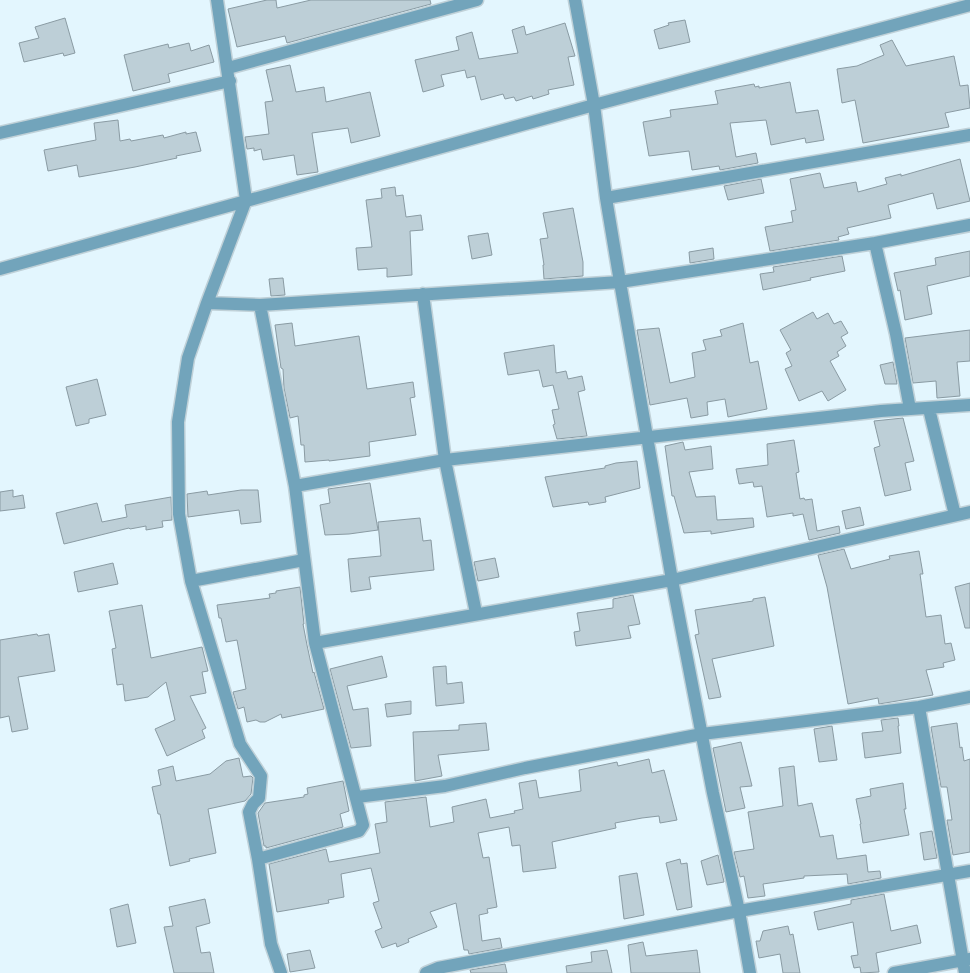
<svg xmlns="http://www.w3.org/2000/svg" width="970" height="973" viewBox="0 0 970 973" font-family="'Space Grotesk',sans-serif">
	<rect width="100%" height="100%" fill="#e3f6fe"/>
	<path fill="#bdcfd7" stroke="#8a9ba3" d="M267 0H276L277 8 311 0H430L431 4 287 43 285 36 237 47 228 9Z
		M65 18 75 53 64 56 63 53 24 62 19 43 39 38 35 27Z
		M685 20 690 42 659 49 654 30 669 25 668 23Z
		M565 23 575 56 568 57 574 85 548 90 549 94 533 99 532 96 516 101 514 97 505 99 503 94 481 100 475 76 467 78 465 70 441 75 444 86 423 92 415 60 459 50 456 37 472 32 479 59 518 53 512 30 524 26 526 35Z
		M892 40 906 66 954 56 960 86 968 85 970 108 945 113 949 127 863 143 855 100 842 103 837 69 857 66 884 55 880 45Z
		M189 43 191 51 209 45 214 62 168 74 170 82 133 91 124 55 168 44 169 48Z
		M290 65 296 92 324 87 326 102 370 92 380 136 351 143 348 128 312 133 318 172 297 175 294 155 263 160 261 149 254 151V148L247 149 245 137 269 134 265 102 273 101 266 70Z
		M790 82 796 113 818 110 824 140 806 143 805 138 771 145 766 120 730 123 736 157 756 153 758 163 720 170 719 166 692 170 689 151 649 156 643 122 671 117 670 110 718 104 715 91 754 84 755 87 759 86V88Z
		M118 120 120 141 130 139 131 141 163 135 164 138 186 132V134L196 132 201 151 176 156 177 158 135 167 79 177 77 165 48 171 44 150 96 140 94 123Z
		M960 159 970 201 937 209 933 193 888 205 891 218 847 228 849 234 838 237 839 240 770 251 765 227 793 222 791 211 796 210 790 179 820 173 824 188 856 182 858 192 887 184 885 178 901 174V176Z
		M761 179 764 193 728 200 724 186Z
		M395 187 396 196 403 195 406 217 421 215 423 230 410 231 412 275 387 277V268L358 270 356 248 372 247 366 200 382 198 381 189Z
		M573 208 583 262V276L544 279 543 265H544L540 239 548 238 543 213Z
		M488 233 492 255 472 259 468 236Z
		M713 248 714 259 690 263 689 252Z
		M970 251V276L927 286 932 314 905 320 900 290 898 291 894 273 936 265 935 258Z
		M842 256 845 271 810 278 811 280 763 290 760 274 774 272 773 267Z
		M283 278 285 295 271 296 269 279Z
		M813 312 817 319 828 313 834 324 841 321 848 333 841 337 846 346 837 352 839 356 830 361 846 390 828 401 822 391 799 401 785 369 792 366 786 353 791 350 780 330Z
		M292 323 295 346 359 336 367 389 413 382 415 397 410 398 416 435 369 442 370 456 329 461V460L305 462 304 445H301L298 416 290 418 284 388 283 369 281 368 275 325Z
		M743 323 750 363 758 361 767 409 728 417 725 399 707 402 708 415 691 418 687 398 650 405 637 330 659 328 670 383 695 377 692 353 706 350 703 340 722 336 720 330Z
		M970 330V361L957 362 960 396 937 398 936 381 913 383 905 338Z
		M554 345 556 373 566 371 568 379 582 376 585 390 578 392 587 436 557 439 553 425 555 424 552 410 559 409 553 385 543 387 539 370 508 375 504 353Z
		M893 362 897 384H885L880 365Z
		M97 379 106 415 89 419V423L76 426 66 387Z
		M903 418 914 461 905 463 911 490 885 496 874 448 880 446 874 421Z
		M794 440 799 472 796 473 800 499 804 498 805 500 812 499 817 531 839 526 840 533 809 540 803 514 793 516V513L767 517 762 486 754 487 753 482 739 484 736 469 768 465 767 444Z
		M683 442 685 450 711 446 713 469 689 472 696 497 715 496 717 520 753 518 754 527 711 534V531L684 533 674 496H672L665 446Z
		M637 461 640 488 605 497 606 502 589 505 588 502 553 507 545 477 605 468V466L616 463Z
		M370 483 378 530 349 534 325 535 320 505 330 503 328 489Z
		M13 490V497L23 495 25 508 0 511V492Z
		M241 490H258L261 522 241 524 239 510 188 517 187 494 207 491 208 495Z
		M171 497 172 520 162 521 163 527 146 530V526L130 529 129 528 64 544 56 513 97 503 102 522 127 517 125 505Z
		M860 507 864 525 846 529 842 511Z
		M420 518 423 541 431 540 434 570 369 577 371 589 351 592 348 559 381 556 378 522Z
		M844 549 851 569 890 559 889 556 919 551 923 574H920L926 617 941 615 945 644 951 643 955 660 943 663 944 667 926 670 933 695 879 704 878 698 848 704 827 587 818 555Z
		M495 558 499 577 478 581 474 562Z
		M113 563 118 584 78 592 74 572Z
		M970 583V628H965L955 587Z
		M300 587 304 624H303L307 645 313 673 314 672 324 709 282 718 281 714 265 722H260L256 720 247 722 244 707 238 709 233 692 246 689 237 640 226 642 221 618H219L217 605 270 598 269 594 276 593V591Z
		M633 595 640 624 628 626 631 638 576 646 574 632 580 631 577 613 613 608V599Z
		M765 597 774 646 712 659 721 697 709 699 695 635 699 634 695 610 753 601V599Z
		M142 605 151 658 202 647 208 671 202 672 206 693 190 696 206 728 202 730 205 738 167 756 155 729 175 720 166 682 148 697 125 701 123 684 117 685 112 649 116 648 109 611Z
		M37 634 38 636 49 634 55 671 18 677 28 729 12 732 9 716 0 718V640Z
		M382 656 387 677 347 686 353 710 368 708 371 746 351 748 330 669Z
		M446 666 447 684 462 682 464 703 436 706 433 667Z
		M411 701V714L387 717 385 704Z
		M898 718 899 726H898L901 753 865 758 862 733 883 731 881 720Z
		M486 723 489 750 438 755 442 776 415 781 413 732 459 730V725Z
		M957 723 960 748 962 747 964 761 970 759V852L953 855 947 820H952L947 787H941L931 727Z
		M832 726 837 760 819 762 814 729Z
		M741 742 752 786 740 787 745 808 726 812 713 748Z
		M239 758 243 777 251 776 253 778 251 794 245 801 208 809 216 853 189 859 190 861 170 866 160 814H158L152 787 161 785 158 770 173 766 176 781 210 774 226 761Z
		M649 759 652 773 664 770 677 820 660 823 659 816 642 818 615 823 616 828 552 842 556 868 523 872 520 845 512 846 509 827 478 833 483 858 489 857 497 907 487 909 488 913 479 915 482 941 500 938 502 948 469 954 468 950H464L456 903 430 912 437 927 408 939 409 942 397 947 396 943 382 948 375 931 382 928 373 903 379 901 371 868 341 874 344 897 328 900 329 903 277 912 269 864 326 849 329 862 380 853 375 824 387 822 385 802 426 797 430 827 454 822 452 807 486 799 490 818 515 813 514 811 523 809 519 783 536 780 539 798 581 791 579 770 617 762 618 766Z
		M794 766 798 806 812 803 820 837 833 835 837 859 866 855 868 872 880 871 881 878 848 884 847 874 804 876V878L763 884 765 896 748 898 744 876 740 877 734 852 754 849 748 812 783 806 779 768Z
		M343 781 349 811 340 814 343 827 266 848V846H264L258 813 265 803 304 797V795L308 794 307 788Z
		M903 783 906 809H904L909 835 863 843 860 824H861L856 799 871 796 870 789Z
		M932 831 937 858 924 860 920 833Z
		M718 855 724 882 707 885 701 861Z
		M680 859 681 864 687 863 692 907 677 910 666 863Z
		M637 873 644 915 624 919 619 876Z
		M884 894 891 931 917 925 921 943 876 953 879 972 861 973 860 967 854 968 851 956 858 955 853 922 818 930 814 912 851 904V900Z
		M205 899 210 923 196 927 201 953 210 952 214 973H174L164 927 173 926 169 907Z
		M128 904 136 943 117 947 110 909Z
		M788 926 790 935 793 934 800 973H783L780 954 759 958 756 941H760L763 931Z
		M643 942 646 956 697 950 700 973H631L628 945Z
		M310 950 315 968 290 972 287 954Z
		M607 950 612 973H567L566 966 592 962 591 952Z
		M505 964 507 973H471L470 970Z"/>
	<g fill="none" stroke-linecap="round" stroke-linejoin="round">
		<defs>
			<path id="minor" d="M217 0 246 200 207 303 188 358 178 422 179 514 191 581 240 744 261 776 259 798 253 804 249 812 258 859 271 944 281 973
				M575 0 594 105 606 198 620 282 672 580 713 793 739 911 750 973
				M228 68 477 0
				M0 133 230 81
				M606 198 970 135
				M875 243 896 334 910 409
				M0 269 594 105 970 5
				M423 294 445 460 881 411 970 405
				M207 303 260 305 620 282 875 243 970 225
				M929 409 955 515
				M295 486 445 460 476 613
				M191 581 304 560
				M315 643 672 580 970 512
				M919 707 965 973
				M357 797 445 786 525 768 702 734 919 707 970 697
				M258 859 359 831 363 825 315 643 295 486 260 305
				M426 973 438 968 739 911 970 871
				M894 973 970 959"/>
		</defs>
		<use href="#minor" stroke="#c0d1d8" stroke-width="15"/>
		<use href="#minor" stroke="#72a4bb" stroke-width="12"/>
	</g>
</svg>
